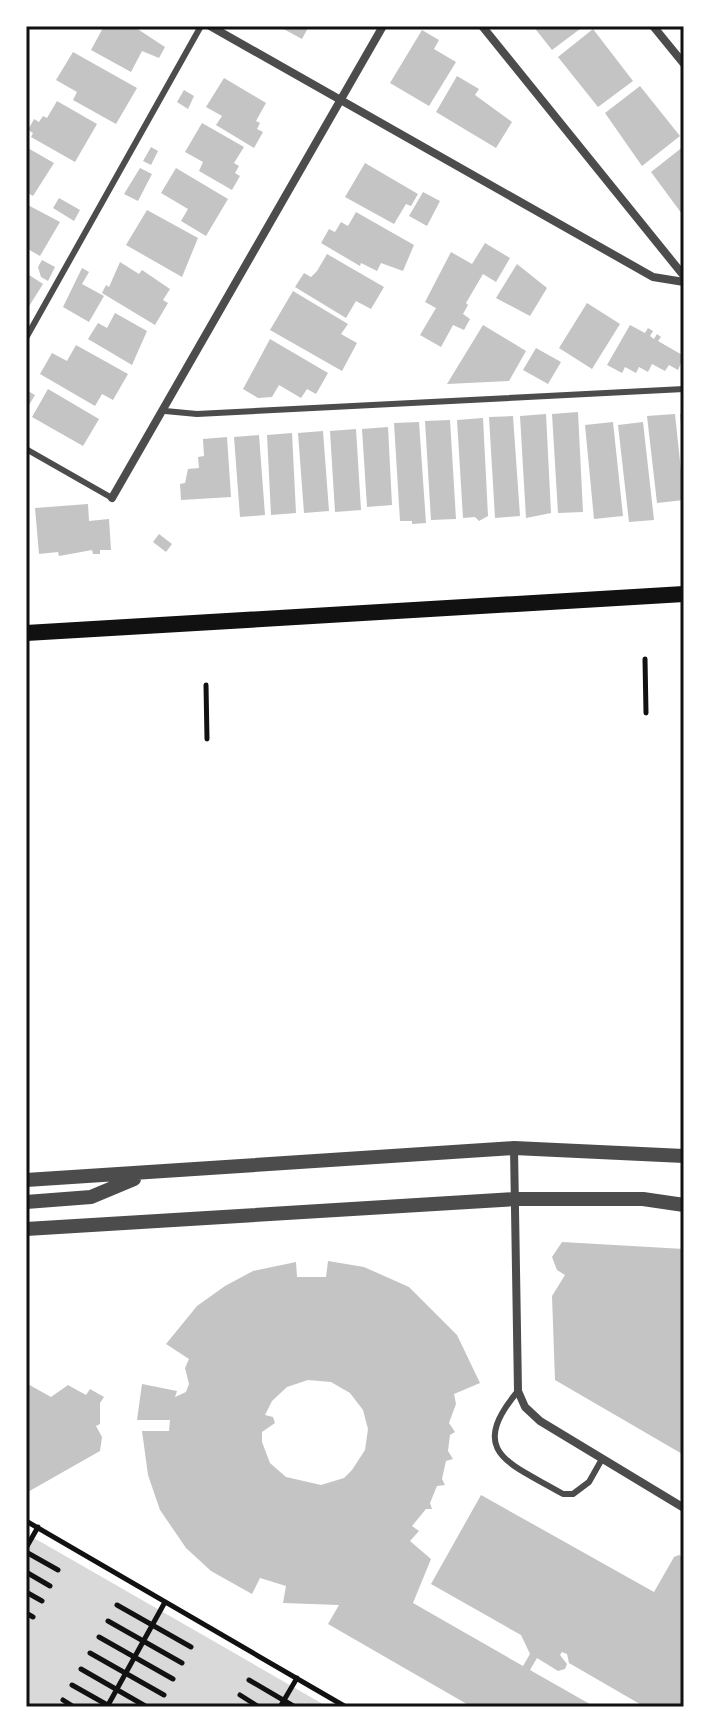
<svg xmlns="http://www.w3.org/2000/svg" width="710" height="1733" viewBox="0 0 710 1733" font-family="'Varela Round',sans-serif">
	<rect width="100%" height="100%" fill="#fff"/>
	<path fill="#d9d9d9" d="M26 1534 41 1542 328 1707H26Z"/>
	<path fill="#c4c4c4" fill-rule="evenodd" d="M104 26H133L165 47 159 58 142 51 131 72 91 50Z
		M278 26H309L302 39Z
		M533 26H584L552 50Z
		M593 29 633 81 598 107 558 57Z
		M422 30 439 40 434 49 456 62 429 106 390 83Z
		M73 52 137 88 116 124 73 100 77 92 56 80Z
		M457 76 479 89 475 95 512 122 496 148 436 112Z
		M224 78 266 103 256 121 260 123 257 129 263 132 254 148 216 125 222 116 206 107Z
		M640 86 680 136 642 166 605 113Z
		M184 90 194 96 188 109 177 102Z
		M57 101 97 124 75 162 31 137 33 133 28 130 34 119 39 122 43 116 47 118Z
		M202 123 244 147 234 163 239 166 235 173 240 176 232 190 199 171 203 162 185 152Z
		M684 146V213L682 214 651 172Z
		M26 147 54 163 33 196 26 192Z
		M151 147 158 151 151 165 143 161Z
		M365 163 418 194 411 206 406 204 394 224 345 197Z
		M140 168 152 174 138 201 124 194Z
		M176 168 228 199 206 236 181 221 188 209 161 193Z
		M423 192 440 201 427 226 409 216Z
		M59 198 80 210 74 221 53 208Z
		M26 204 60 222 40 256 26 248Z
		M147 210 198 238 182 277 126 245Z
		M356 212 414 245 403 271 381 263 377 271 361 263 360 266 321 243 329 229 335 232 341 222 348 226Z
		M485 243 510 258 496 282 483 274 466 303 468 305 463 314 470 319 464 330 453 325 441 347 420 335 436 308 425 302 451 252 472 264Z
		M327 254 384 287 371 309 356 301 346 318 295 287 304 273 311 277 317 271Z
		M42 260 55 267 48 281 41 277 38 267Z
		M120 262 139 274 142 270 170 289 163 300 168 303 155 325 102 293 106 285 109 287Z
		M517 264 547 288 530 316 496 298Z
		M82 268 89 272 82 284 104 296 89 322 63 307Z
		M26 273 43 284 26 311Z
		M293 291 348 324 341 334 357 343 342 371 270 330Z
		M587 303 620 324 592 369 559 348Z
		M115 313 147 331 132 365 88 339 98 323 107 328Z
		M483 325 526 351 509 381 447 384Z
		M630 325 645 333 648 328 653 331 650 336 654 339 657 334 661 337 658 341 684 356 678 370 669 365 665 371 652 364 648 372 639 367 636 373 625 367 622 373 607 365Z
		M270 339 328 373 316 394 307 389 301 398 279 385 272 397 258 398 243 389Z
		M76 345 128 374 113 400 102 394 95 406 40 374 52 353 67 361Z
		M536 348 561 362 548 384 523 370Z
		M48 389 99 419 83 446 32 417Z
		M26 390 35 395 26 410Z
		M578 412 583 512 558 513 552 414Z
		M546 414 551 513 526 518 520 416Z
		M675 414 684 500 657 503 647 416Z
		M680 414H684V436H682Z
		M513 416 520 516 495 518 489 417Z
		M483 418 488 516 479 521 475 517 463 518 457 420Z
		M450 420 456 519 431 520 425 421Z
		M419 422 426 523 412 524V521H400L394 423Z
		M613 422 623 516 594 519 585 425Z
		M643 422 654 520 629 522 618 425Z
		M388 427 392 505 367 507 362 429Z
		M356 429 361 510 335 512 330 431Z
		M323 431 329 511 304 513 298 433Z
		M292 433 296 513 271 515 267 435Z
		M259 435 265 515 240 517 234 437Z
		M227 437 231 497 181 500 180 484 185 483 188 469 199 468 198 457 204 456 203 439Z
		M88 504 89 521 109 519 111 550H100V554H93L92 550 59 556 58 552 39 554 35 508Z
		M159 534 172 544 166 552 153 542Z
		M562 1242 684 1249V1455L555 1380 552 1296 565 1275 557 1270 552 1257Z
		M328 1261 364 1267 409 1287 457 1335 480 1383 454 1394 456 1404 449 1423 455 1432 450 1435 448 1451 453 1459 446 1461 442 1479 445 1485 437 1486 430 1503 432 1509H426L412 1526 419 1531 410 1541 431 1559 413 1603 523 1666 530 1654 521 1635 431 1584 481 1495 654 1592 674 1557 679 1555 684 1557V1707H645L569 1663 567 1654 562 1652 560 1655 567 1664 565 1669 558 1671 537 1658 530 1670 595 1707H472L328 1624 339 1605 283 1603 286 1586 260 1578 252 1594 211 1571 186 1548 160 1510 148 1475 142 1431H169L170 1420H137L142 1384 177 1391 175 1397 186 1392 189 1384 185 1368 189 1359 166 1344 197 1306 225 1286 253 1271 296 1262 297 1277H326ZM308 1380 331 1382 350 1393 363 1410 368 1429 365 1450 352 1470 344 1478 321 1485 286 1477 270 1463 262 1442V1432L275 1423 273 1417 265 1415 272 1401 287 1387Z
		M26 1383 51 1397 68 1385 86 1395 90 1389 104 1397 100 1403V1424L96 1426 102 1437 100 1451 26 1493Z"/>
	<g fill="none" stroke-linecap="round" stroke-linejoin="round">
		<path stroke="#111" stroke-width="5" d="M645 659 646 713
			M206 685 207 739
			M26 1521 346 1707
			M26 1548 38 1527
			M26 1552 58 1570
			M26 1572 50 1586
			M26 1592 42 1601
			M117 1605 191 1647
			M26 1613 33 1617
			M108 1621 182 1663
			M99 1637 173 1679
			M90 1653 164 1695
			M81 1669 147 1707
			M249 1680 295 1707
			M72 1685 111 1707
			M240 1695 259 1707
			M63 1700 74 1707
			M107 1707 165 1602
			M280 1707 297 1678"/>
		<path stroke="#4c4c4c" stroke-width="6" d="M26 338 201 26
			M165 411 197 414 684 389
			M26 449 112 498
			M518 1391C466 1453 510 1463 563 1494H573L589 1482 602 1459"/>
		<path stroke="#4c4c4c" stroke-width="8" d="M210 26 653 277 684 282
			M482 26 684 276
			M653 26 684 64
			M112 498 383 26
			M514 1148 518 1391 525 1407 540 1421 684 1508"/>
		<path stroke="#4c4c4c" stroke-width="14" d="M26 1180 514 1148 684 1156
			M26 1202 91 1197 134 1179
			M26 1229 516 1199H643L684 1205"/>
		<path stroke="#111" stroke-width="16" d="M26 633 684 594"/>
	</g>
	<rect width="710" height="1733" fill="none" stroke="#ffffff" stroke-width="56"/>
	<rect x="28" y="28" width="654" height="1677" fill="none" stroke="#111" stroke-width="3"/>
</svg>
